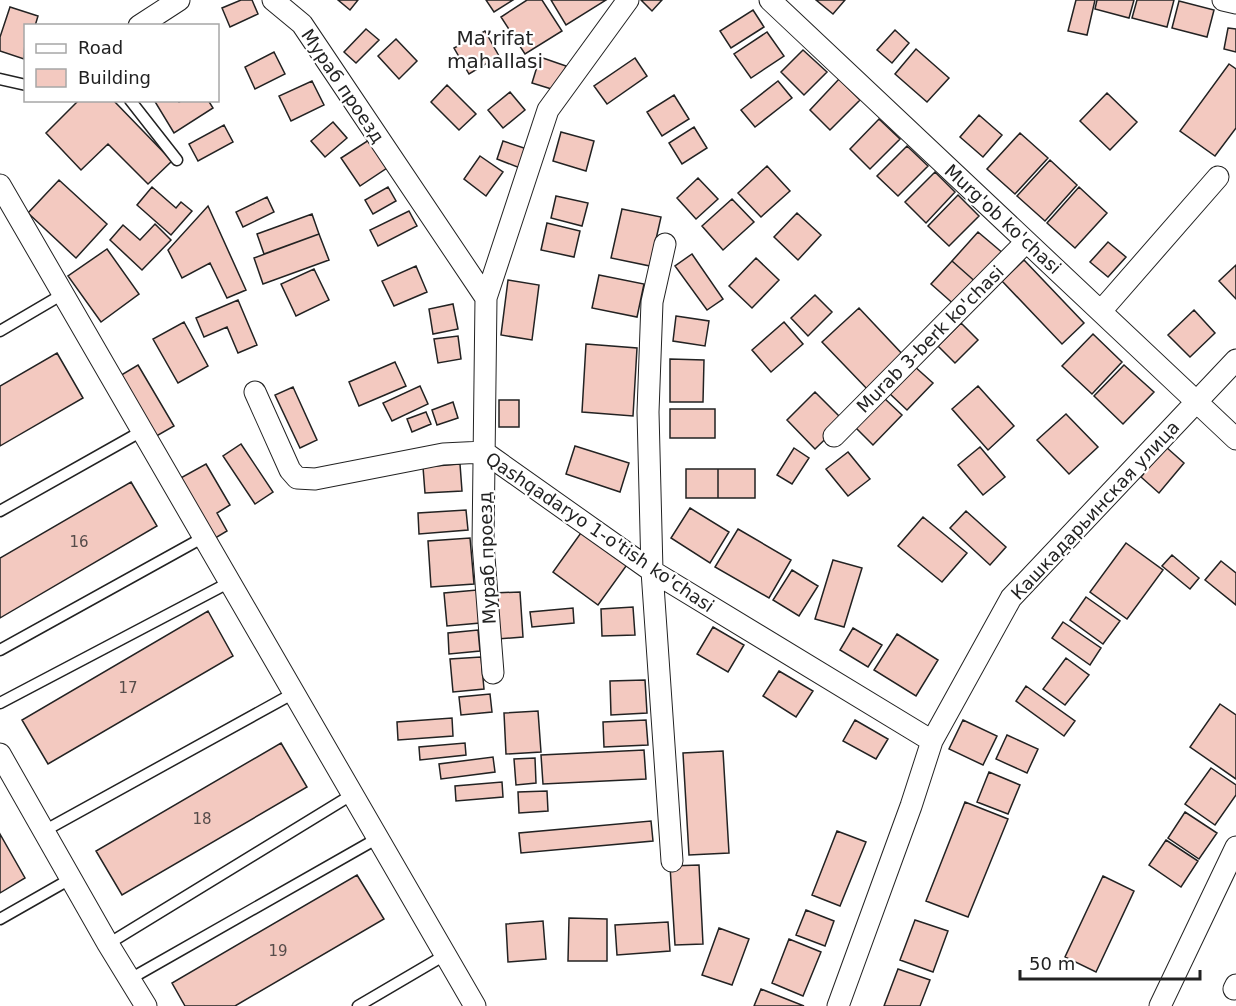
<svg xmlns="http://www.w3.org/2000/svg" width="1236" height="1006" viewBox="0 0 1236 1006" font-family="'DejaVu Sans',sans-serif">
	<rect width="100%" height="100%" fill="#fff"/>
	<path fill="#f3c9c0" stroke="#222" stroke-width="1.5" d="M241 0H252L258 14 230 27 222 8Z
		M338 0H358L350 10Z
		M486 0H513L494 12Z
		M527 0H542L562 31 525 54 501 17Z
		M551 0H606L566 25Z
		M641 0H662L652 11Z
		M816 0H845L833 14Z
		M1076 0H1095L1087 35 1068 31Z
		M1097 0H1134L1129 18 1095 9Z
		M1137 0H1174L1167 27 1132 18Z
		M1179 1 1214 10 1207 37 1172 28Z
		M10 7 38 16 35 26H26L24 59 0 51V37Z
		M753 10 764 27 731 48 720 31Z
		M1228 28 1236 29V52L1224 49Z
		M366 29 379 40 356 63 344 52Z
		M895 30 909 43 892 63 877 50Z
		M485 31 499 56 469 74 454 48Z
		M767 32 784 56 751 78 734 54Z
		M396 39 417 61 399 79 378 56Z
		M916 49 949 78 927 102 895 74Z
		M803 50 827 72 804 95 781 72Z
		M274 52 285 74 255 89 245 67Z
		M540 57 566 66 558 91 532 83Z
		M635 58 647 76 607 104 594 86Z
		M1229 64 1236 69V128L1215 156 1180 131Z
		M839 79 860 100 830 130 810 110Z
		M312 81 324 105 291 121 279 96Z
		M778 81 792 98 755 127 741 110Z
		M447 85 476 114 459 130 431 102Z
		M510 92 525 110 503 128 488 110Z
		M1107 93 1137 122 1110 150 1080 121Z
		M674 95 689 119 662 136 647 112Z
		M79 100H113L172 161 148 184 108 144 81 170 46 133Z
		M154 100H178L179 102 183 100H208L213 108 174 133Z
		M979 115 1002 135 983 157 960 137Z
		M879 119 900 139 870 169 850 149Z
		M333 122 347 138 325 157 311 141Z
		M224 125 233 142 198 161 189 144Z
		M694 127 707 148 682 164 669 143Z
		M561 132 594 141 586 171 553 161Z
		M1020 133 1048 158 1015 194 987 169Z
		M372 138 390 166 360 186 341 158Z
		M503 141 527 149 520 168 497 159Z
		M907 146 928 166 898 196 877 176Z
		M480 156 503 172 486 196 464 179Z
		M1050 160 1077 185 1045 221 1017 196Z
		M767 166 790 191 761 217 738 193Z
		M935 172 955 192 926 223 905 202Z
		M698 178 718 199 696 219 677 198Z
		M59 180 107 224 76 258 28 213Z
		M152 187 176 208 181 202 192 211 171 235 137 205Z
		M388 187 396 201 373 214 365 200Z
		M1079 187 1107 213 1075 248 1047 223Z
		M958 195 979 216 949 246 928 226Z
		M556 196 588 203 582 226 551 218Z
		M267 197 274 212 243 227 236 212Z
		M732 199 754 222 723 250 702 226Z
		M208 206 246 290 227 298 210 263 182 278 168 250Z
		M622 209 661 217 650 266 611 258Z
		M409 211 417 226 378 246 370 230Z
		M797 213 821 235 798 260 774 237Z
		M312 214 319 234 264 254 257 234Z
		M547 223 580 231 574 257 541 250Z
		M155 224 171 240 142 270 110 240 123 225 140 240Z
		M978 232 1004 254 978 284 952 261Z
		M319 234 329 260 263 284 254 258Z
		M1108 242 1126 257 1108 277 1090 262Z
		M107 249 139 294 101 322 68 276Z
		M692 254 723 299 707 310 675 266Z
		M756 258 779 280 752 308 729 286Z
		M1024 260 1084 323 1062 344 1002 281Z
		M952 261 978 284 957 307 931 284Z
		M1236 265V299L1219 281Z
		M416 266 427 292 394 306 382 281Z
		M314 269 329 300 296 316 281 284Z
		M599 275 644 284 637 317 592 308Z
		M508 280 539 285 532 340 501 335Z
		M815 295 832 312 808 336 791 318Z
		M238 300 257 345 238 353 227 327 204 337 196 318Z
		M453 304 458 329 433 334 429 309Z
		M859 308 906 358 870 392 822 342Z
		M1194 310 1215 333 1190 357 1168 335Z
		M676 316 709 321 705 346 673 341Z
		M184 322 208 366 178 383 153 339Z
		M784 322 803 344 771 372 752 350Z
		M961 323 978 340 955 363 938 346Z
		M1093 334 1122 362 1092 394 1062 366Z
		M458 336 461 359 438 363 434 339Z
		M586 344 637 348 633 416 582 412Z
		M57 353 83 398 0 446V386Z
		M670 359 704 360 703 402H670Z
		M395 362 406 386 359 406 349 382Z
		M138 365 174 426 153 438 118 377Z
		M1124 365 1154 392 1123 424 1094 396Z
		M914 366 933 383 907 410 888 392Z
		M420 386 428 404 392 421 383 403Z
		M978 386 1014 426 988 450 952 409Z
		M293 387 317 440 300 448 275 395Z
		M815 392 844 421 815 449 787 420Z
		M883 397 902 415 873 445 854 426Z
		M499 400H519V427H499Z
		M453 402 458 418 437 425 432 410Z
		M670 409H715V438H670Z
		M426 412 431 424 412 432 407 419Z
		M1066 414 1098 447 1069 474 1037 440Z
		M241 444 273 492 255 504 223 456Z
		M575 446 629 463 620 492 566 474Z
		M980 447 1005 477 983 495 958 465Z
		M1166 447 1184 463 1159 493 1141 477Z
		M794 448 809 458 792 484 777 475Z
		M848 452 870 479 848 496 826 469Z
		M206 464 230 505 217 513 227 531 212 540 177 480Z
		M460 464 462 491 425 493 423 467Z
		M686 469H718V498H686Z
		M718 469H755V498H718Z
		M131 482 157 526 0 618V558Z
		M690 508 729 532 710 563 671 538Z
		M466 510 468 530 419 534 418 513Z
		M966 511 1006 547 990 565 950 528Z
		M923 517 967 553 942 582 898 546Z
		M738 529 791 560 769 598 715 567Z
		M583 530 629 562 598 605 553 572Z
		M470 538 474 584 431 587 428 541Z
		M1126 543 1163 570 1127 619 1090 592Z
		M1172 555 1199 578 1190 589 1162 566Z
		M833 560 862 568 844 627 815 619Z
		M1221 561 1236 573V605L1205 580Z
		M792 570 818 586 799 616 773 600Z
		M477 590 480 623 447 626 444 593Z
		M520 592 523 637 497 639 493 593Z
		M1086 597 1120 621 1103 644 1070 620Z
		M633 607 635 635 602 636 601 609Z
		M573 608 574 623 532 627 530 612Z
		M208 611 233 656 48 764 22 720Z
		M1063 622 1101 648 1090 665 1052 638Z
		M713 627 744 645 728 672 697 654Z
		M853 628 882 645 868 667 840 650Z
		M478 630 480 651 449 654 448 633Z
		M897 634 938 660 916 696 874 670Z
		M481 657 484 689 453 692 450 659Z
		M1066 658 1089 675 1065 705 1043 689Z
		M779 671 813 691 796 717 763 696Z
		M645 680 647 713 611 715 610 681Z
		M1026 686 1075 721 1064 736 1016 701Z
		M490 694 492 712 461 715 459 697Z
		M1220 704 1236 715V779L1190 747Z
		M538 711 541 752 506 754 504 713Z
		M452 718 453 736 398 740 397 722Z
		M646 720 648 745 604 747 603 722Z
		M855 720 888 739 876 759 843 741Z
		M963 720 997 736 983 765 949 749Z
		M1007 735 1038 749 1027 773 996 759Z
		M281 743 307 787 122 895 96 851Z
		M465 743 466 755 420 760 419 747Z
		M644 750 646 779 543 784 541 755Z
		M723 751 729 853 689 855 683 753Z
		M493 757 495 772 441 779 439 764Z
		M535 758 536 783 516 785 514 759Z
		M1211 768 1236 785V795L1215 825 1185 804Z
		M989 772 1020 785 1008 814 977 802Z
		M502 782 503 797 456 801 455 786Z
		M547 791 548 811 519 813 518 792Z
		M965 802 1008 819 968 917 926 901Z
		M1185 812 1217 833 1199 859 1168 838Z
		M651 821 653 841 521 853 519 833Z
		M837 831 866 842 840 906 812 895Z
		M0 834 25 878 0 893Z
		M1166 840 1198 861 1181 887 1149 865Z
		M699 865 703 944 675 945 670 866Z
		M357 875 384 919 235 1006H185L172 983Z
		M1103 876 1134 891 1096 972 1065 957Z
		M806 910 834 921 825 946 796 935Z
		M569 918 607 919V961H568Z
		M915 920 948 931 933 972 900 960Z
		M543 921 546 959 508 962 506 924Z
		M668 922 670 951 617 955 615 925Z
		M719 928 749 939 732 985 702 975Z
		M789 939 821 952 803 996 772 983Z
		M898 969 930 980 920 1006H884Z
		M761 989 804 1006H754Z"/>
	<g fill="none" stroke-linecap="round" stroke-linejoin="round">
		<defs>
			<path id="lane" d="M0 79 26 85
				M130 100 177 160
				M0 331 63 294
				M0 511 142 431
				M0 650 204 537
				M0 703 230 582
				M44 831 294 693
				M0 919 72 878
				M108 944 353 794
				M130 979 378 838
				M358 1006 445 955"/>
			<path id="street" d="M273 0 302 24 486 298
				M770 0 1236 439
				M1223 0 1236 3
				M139 26 179 0
				M0 185 475 1006
				M665 244 652 302 648 412 652 571 672 861
				M1101 311 1218 177
				M255 392 290 470 297 478 315 479 443 454 484 452 652 571 932 741
				M834 436 1026 242
				M493 673 483 544 486 298 548 110 628 0
				M0 754 108 944 146 1006
				M1234 989 1236 985
				M838 1006 911 806 932 741 1011 598 1236 360
				M1160 1006 1236 847"/>
		</defs>
		<use href="#lane" stroke="#222" stroke-width="13"/>
		<use href="#street" stroke="#222" stroke-width="23"/>
		<use href="#lane" stroke="#fff" stroke-width="10"/>
		<use href="#street" stroke="#fff" stroke-width="21"/>
	</g>
	<g text-anchor="middle" dominant-baseline="central" stroke-width="4.5" stroke-linejoin="round" paint-order="stroke">
		<g font-size="15" fill="#564c4a">
			<text x="79" y="542">16</text>
			<text x="128" y="688">17</text>
			<text x="202" y="819">18</text>
			<text x="278" y="951">19</text>
		</g>
		<g font-size="18" fill="#222" stroke="#fff">
			<text transform="translate(343 86) rotate(56)">Мураб проезд</text>
			<text transform="translate(1003 219) rotate(43)">Murg'ob ko'chasi</text>
			<text transform="translate(930 339) rotate(-45)">Murab 3-berk ko'chasi</text>
			<text transform="translate(1095 510) rotate(-47)">Кашкадарьинская улица</text>
			<text transform="translate(600 532) rotate(34)">Qashqadaryo 1-o'tish ko'chasi</text>
			<text transform="translate(487 558) rotate(-92)">Мураб проезд</text>
		</g>
		<g font-size="20" fill="#222" stroke="#fff">
			<text x="495" y="38">Maʼrifat<tspan x="495" dy="23">mahallasi</tspan></text>
		</g>
	</g>
	<rect x="24" y="24" width="195" height="78" fill="#ffffff" stroke="#a7a7a7" stroke-width="1.5"/>
	<rect x="36" y="44" width="30" height="9" fill="#ffffff" stroke="#a7a7a7" stroke-width="1.5"/>
	<text x="78" y="54" font-size="18" fill="#222222">Road</text>
	<rect x="36" y="69" width="30" height="18" fill="#f3c9c0" stroke="#a7a7a7" stroke-width="1.5"/>
	<text x="78" y="84" font-size="18" fill="#222222">Building</text>
	<path d="M1020 970v9h180v-9" fill="none" stroke="#222222" stroke-width="3"/>
	<text x="1029" y="970" font-size="18" fill="#222222" stroke="#ffffff" stroke-width="4.5" paint-order="stroke">50 m</text>
</svg>
